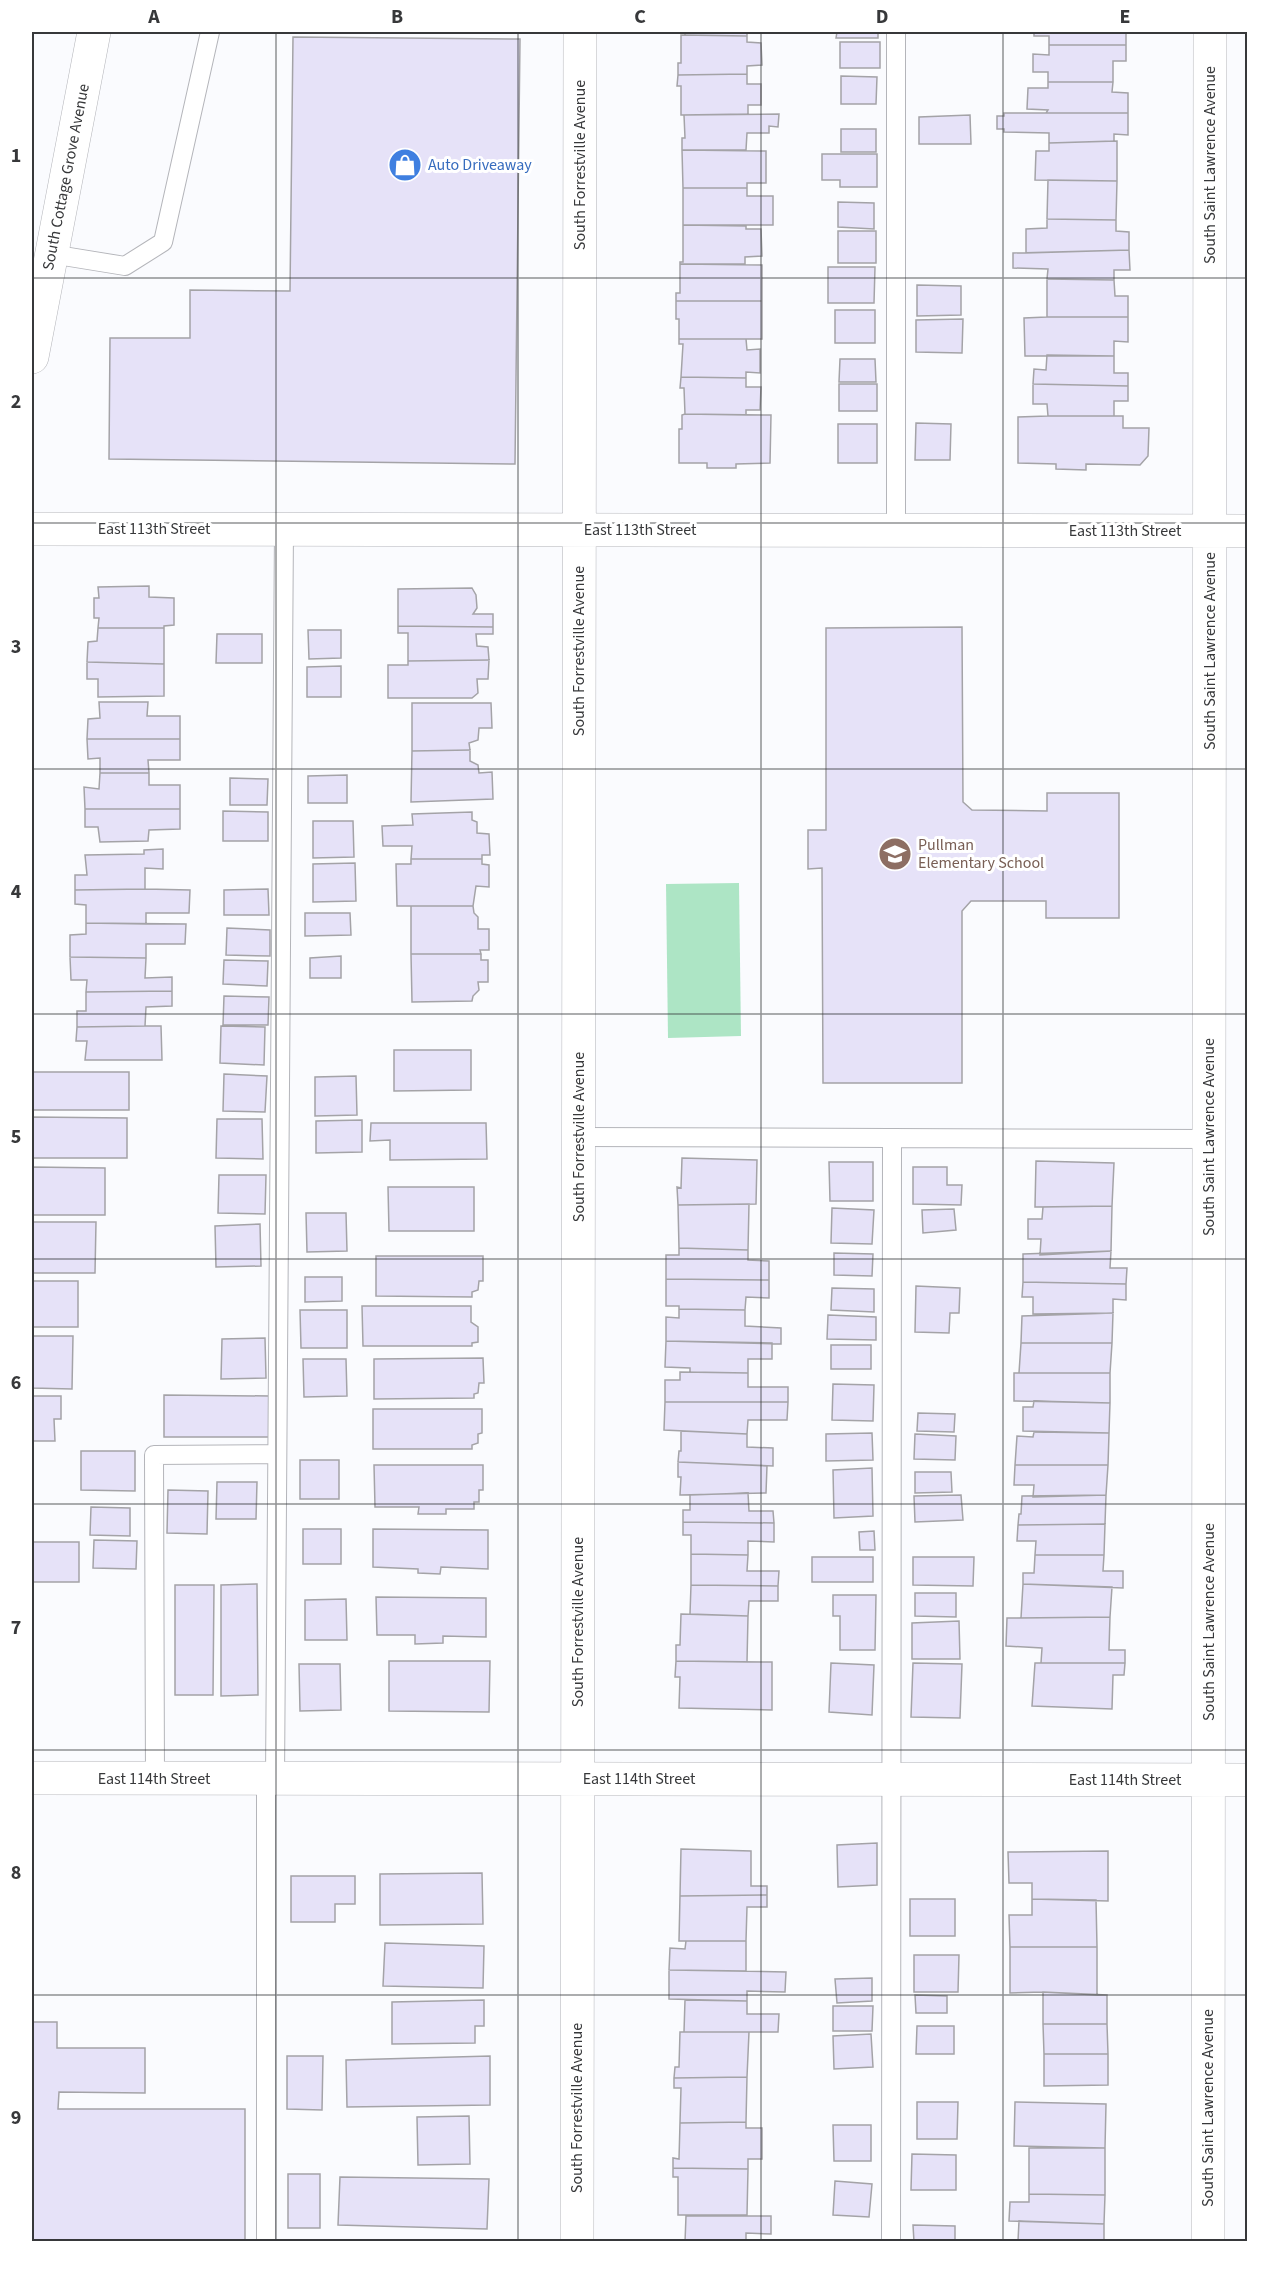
<svg xmlns="http://www.w3.org/2000/svg" width="1279" height="2273" viewBox="0 0 1279 2273" font-family="'Source Sans 3',sans-serif">
	<rect width="100%" height="100%" fill="#fafbfe"/>
	<path fill="#ade5c5" d="M739 883 741 1036 668 1038 666 884Z"/>
	<path fill="#e6e2f8" stroke="#a4a3a7" stroke-width="1.5" d="M685 32H747V36L685 35Z
		M837 32H878V38H836Z
		M1034 32H1126V45H1049V36H1034Z
		M681 35 747 36V42L761 43 762 65 747 66V74L678 75V63H681Z
		M293 37 520 39 515 464 109 459 110 338H190V290L290 291Z
		M840 42H880V68H840Z
		M1049 45H1126V61H1113V82H1048V72H1033V54L1049 55Z
		M747 74V84H761V105H748V114L681 115V86H677L678 75Z
		M841 76 877 77 876 104H841Z
		M1048 82H1113L1112 92 1128 93V113H1046L1048 110 1027 109 1028 88H1048Z
		M1004 113H1128V135L1114 134V141L1049 143V133L1004 132V129H997V116H1004Z
		M779 114 778 127 769 126V133H747L746 150H682V138H685L684 115Z
		M970 115 971 144H919V117Z
		M841 129H876V152H841Z
		M1117 141V181L1035 180 1036 151H1049V143Z
		M682 150 766 151V183H747V188H683Z
		M822 154H877V187H840V180H822Z
		M1048 180 1117 181 1116 220 1047 219Z
		M683 188H747V196H773V225H683Z
		M838 202 874 203V229L838 227Z
		M1047 219 1116 220V231L1129 232V250L1026 253V229L1047 228Z
		M683 225 746 226V229H761L762 256 745 257V264H680V262H683Z
		M838 231H876V263H838Z
		M1129 250 1130 270H1114V280L1047 279 1048 269 1013 268V253Z
		M680 264 762 265V301H676V293H680Z
		M828 267H875L874 303H828Z
		M1047 279 1114 280 1115 296H1128V317H1047Z
		M917 285 961 286V315L917 316Z
		M676 301H762V339H679V319H676Z
		M835 310H875V343H835Z
		M1047 317H1128V342L1114 341V356H1025L1024 318Z
		M963 319 962 353 916 352V320Z
		M679 339H746L747 350 760 349V373L746 372V378L681 377 683 344H679Z
		M1047 355 1114 356V373H1128V386L1033 384 1034 369 1046 370Z
		M840 359H875L876 382H839Z
		M681 377 746 378V387H761L760 410H746V415L685 414 684 388H680Z
		M839 384H877V411H839Z
		M1033 384 1128 386V401H1114V416H1048L1047 404H1033Z
		M685 414 771 415 770 463 736 464V468H707V463H679V429H682V415Z
		M1048 416H1123V428H1149L1148 456 1140 465 1086 464V470L1056 469V464L1018 463V417Z
		M916 423 951 424 950 460H915Z
		M838 424H877V463H838Z
		M149 586V597L174 598V625L164 626V628H98L99 618H94V598H99L98 587Z
		M472 588 476 595 477 608 473 614H493V627L398 626V589Z
		M398 626 493 627V634H476L477 646 488 647 489 660 408 661V633H398Z
		M962 627 963 802 972 810 1047 811V793H1119V918H1046V901H971L962 911V1083H823L822 868 808 869V830H826V628Z
		M98 628H164V664L87 662 88 642 97 641Z
		M308 630H341V658L309 659Z
		M217 634H262V663H216Z
		M489 660 488 679H477L478 693 472 698H388V665H408V661Z
		M87 662 164 664V696L98 697V679H87Z
		M341 666V697H307V667Z
		M99 702H148L147 716H180V739H87L88 719 100 718Z
		M412 703H491L492 728H479L478 740 469 743 470 750 412 751Z
		M87 739H180V760H148L149 773H100V758L88 759Z
		M470 750V761L478 765 479 773 492 772 493 799 411 802 412 751Z
		M100 773H149V785H180V809H85L84 787 99 789Z
		M347 775V803H308V776Z
		M230 778 268 779 267 805H230Z
		M85 809H180V829L149 830 148 841 100 842 98 827H85Z
		M223 811 268 812V841H223Z
		M472 812V820L477 822V833L489 834 490 855H482V859H411L412 846H383L382 826 413 825 412 814Z
		M313 821H353L354 857 313 858Z
		M163 849V869L145 868V889L75 890V875H87L85 855 144 854V850Z
		M411 859H482V864L489 865V887L476 886 473 906H397L396 864H411Z
		M355 863 356 901 313 902V864Z
		M145 889 190 890 189 913H146V924L86 923V905L75 904V890Z
		M268 889 269 915H224V890Z
		M411 906H473L474 913 478 917V929H489V950H480L481 954H411Z
		M305 913H350L351 935 305 936Z
		M86 923 186 924 185 944H146V958L70 957V935L86 934Z
		M227 928 270 930V956L226 955Z
		M411 954H481V960H488V982H478L479 990 473 996 472 1001 412 1002Z
		M341 956V978H310V958Z
		M70 957 146 958 145 978 172 977V991L86 992 87 980H71Z
		M224 960 268 961 267 986 223 984Z
		M172 991V1006L146 1007 145 1026 77 1027V1011H86V992Z
		M224 996 269 997 268 1025H223Z
		M145 1026H161L162 1060H85L87 1041H76L77 1027Z
		M221 1026 265 1027 264 1065 220 1063Z
		M394 1050H471V1090L394 1091Z
		M32 1072H129V1110H32Z
		M224 1074 267 1076 265 1112 223 1111Z
		M356 1076 357 1115 315 1116V1077Z
		M32 1117 127 1118V1158H32Z
		M217 1119H262L263 1159 216 1158Z
		M362 1120V1152L316 1153V1121Z
		M371 1123H486L487 1159 390 1160V1140L370 1141Z
		M682 1158 757 1160 756 1204 678 1205 677 1187 681 1188Z
		M1036 1161 1114 1163 1112 1206 1035 1207Z
		M829 1162H873V1201H830Z
		M32 1167 105 1168V1215H32Z
		M913 1167H947V1185H962L961 1205 913 1204Z
		M219 1175H266L265 1214 218 1213Z
		M388 1187H474V1231H389Z
		M749 1204 748 1250 679 1248 678 1205Z
		M1112 1206 1111 1251 1040 1255 1041 1239H1028V1219H1042L1043 1207Z
		M832 1208 874 1210 872 1244 831 1243Z
		M954 1209 956 1230 923 1233 922 1210Z
		M306 1213H346L347 1251 307 1252Z
		M32 1222H96L95 1273H32Z
		M260 1224 261 1266 216 1267 215 1226Z
		M679 1248 748 1250V1260L769 1261V1280L666 1279V1255H679Z
		M1111 1251 1110 1268H1127L1126 1284 1023 1282V1254Z
		M834 1253 873 1254 872 1276 834 1275Z
		M376 1256H483V1281H479L478 1290 472 1292V1297L376 1296Z
		M305 1277H342V1301L305 1302Z
		M666 1279 769 1280V1298L746 1297 745 1310 679 1309V1306H666Z
		M32 1281H78V1327H32Z
		M1023 1282 1126 1284V1300L1113 1299V1313L1033 1314V1297H1022Z
		M916 1286 960 1288 959 1313H950L949 1333 915 1332Z
		M832 1288 874 1289V1312L831 1310Z
		M362 1306H471V1322L478 1327V1342L472 1343V1346H363Z
		M679 1309 745 1310V1326L781 1328V1344L666 1341V1317L679 1318Z
		M300 1310H347V1348H301Z
		M1113 1313 1112 1343H1021L1022 1316Z
		M828 1315 876 1317V1340L827 1339Z
		M32 1336H73L72 1389 32 1388Z
		M265 1338 266 1378 221 1379 222 1339Z
		M666 1341 772 1343V1359H748V1373L690 1372V1368L665 1367Z
		M1021 1343H1112L1110 1373H1019Z
		M831 1345H871V1369H831Z
		M483 1358 484 1383H479L478 1393 474 1394V1398L374 1399V1359Z
		M303 1359H346L347 1396 304 1397Z
		M680 1372 748 1373V1387H788V1402H665V1380H680Z
		M1014 1373H1110V1403L1014 1401Z
		M833 1384 874 1385 873 1421 832 1420Z
		M164 1395 269 1396V1437H164Z
		M32 1396H61V1419H54L55 1441H32Z
		M1034 1401 1110 1403 1109 1433 1023 1431V1407H1033Z
		M665 1402H788L787 1420H748L747 1434 664 1430Z
		M373 1409H482V1433L478 1434V1443L472 1445V1449H373Z
		M918 1413 955 1414 954 1432 917 1431Z
		M681 1431 747 1434V1447L773 1448V1466L678 1462 679 1451H681Z
		M1034 1432 1109 1433 1108 1465H1015L1017 1436 1033 1437Z
		M872 1433 873 1460 826 1461V1434Z
		M915 1434 956 1436 955 1460 914 1459Z
		M81 1451H135V1491L81 1490Z
		M300 1460H339V1499H300Z
		M678 1462 767 1466 766 1493 680 1495 681 1477H678Z
		M374 1465H483V1490H479V1502H474V1509H446V1514H418L419 1507H375Z
		M1015 1465H1108L1106 1495 1033 1497 1034 1485H1014Z
		M872 1468 873 1516 834 1518 833 1470Z
		M915 1472H951L952 1492 915 1493Z
		M217 1482H257L256 1519H216Z
		M168 1490 208 1491 207 1534 167 1533Z
		M748 1493 749 1511H773L774 1523 683 1522V1510H690V1495Z
		M961 1495 963 1520 915 1522 914 1496Z
		M1106 1495 1105 1524 1018 1525 1019 1514H1021L1022 1496Z
		M91 1507 130 1508V1536L90 1535Z
		M683 1522 774 1523V1542L748 1541V1555L691 1554V1535H683Z
		M1105 1524 1104 1555H1035L1036 1541H1017L1018 1525Z
		M303 1529H341V1564H303Z
		M373 1529 488 1530V1569L441 1567 440 1574 418 1573V1569L373 1567Z
		M874 1531 875 1550H860L859 1532Z
		M94 1540 137 1541 136 1569 93 1568Z
		M32 1542H79V1582H32Z
		M691 1554 748 1555 747 1571H779L778 1586 691 1585Z
		M1035 1555H1104L1103 1571H1123V1588L1023 1584V1573H1034Z
		M812 1557H873V1582H812Z
		M913 1557H974L973 1586 913 1585Z
		M257 1584 258 1695 221 1696V1585Z
		M1023 1584 1112 1587 1110 1617 1021 1618Z
		M175 1585H214L213 1695H175Z
		M691 1585 778 1586V1601H749L748 1616 690 1614Z
		M915 1593H956V1617L915 1616Z
		M833 1595H876L875 1650H840V1616H833Z
		M376 1597 486 1598V1637L443 1636V1643L415 1644V1635H377Z
		M346 1599 347 1640H305V1600Z
		M681 1614 748 1616 747 1662 676 1661V1645H680Z
		M1110 1617 1109 1650H1125V1663H1041L1042 1648 1006 1646 1007 1618Z
		M959 1621 960 1659H912V1623Z
		M389 1661H490L489 1712 389 1711Z
		M676 1661 772 1662V1710L679 1708 680 1677H675Z
		M831 1663 874 1665 872 1715 829 1712Z
		M913 1663 962 1664 960 1718 911 1717Z
		M1035 1663H1125L1124 1675H1113L1112 1709 1032 1706Z
		M299 1664H340L341 1710 300 1711Z
		M877 1843V1885L838 1887 837 1845Z
		M681 1849 751 1851V1886H767V1895L680 1896Z
		M1108 1851V1901L1032 1899V1883H1009L1008 1852Z
		M482 1873 483 1924 380 1925V1874Z
		M291 1876H355V1904H335V1922H291Z
		M767 1895V1907H747L746 1941H679L680 1896Z
		M910 1899H955V1936H910Z
		M1032 1899 1096 1900 1097 1947H1010L1009 1915H1032Z
		M686 1941H746V1971L669 1970 670 1948 685 1949Z
		M385 1943 484 1946 483 1988 383 1986Z
		M1010 1947H1097V1995L1043 1992 1010 1993Z
		M914 1955H959L958 1992H914Z
		M669 1970 786 1972 785 1992 747 1991V2001L669 1999Z
		M872 1978V2001L837 2003 835 1979Z
		M1043 1992 1107 1995V2024H1043Z
		M915 1995 947 1996V2013H916Z
		M484 2000V2026H475V2043L392 2044V2002Z
		M685 2000 747 2001V2014H779L778 2032H684Z
		M833 2006H873L872 2031H833Z
		M32 2022H57V2048H145V2093L59 2092 58 2109H245V2242H32Z
		M1043 2024H1107L1108 2054H1044Z
		M917 2026H954V2054H916Z
		M680 2032H749L747 2077 674 2078 675 2067H679Z
		M871 2034 873 2067 834 2069 833 2036Z
		M1044 2054H1108V2085L1044 2086Z
		M287 2056H323L322 2110 287 2109Z
		M490 2056V2105L347 2107 346 2060Z
		M747 2077 746 2122 680 2123 681 2088H674V2078Z
		M917 2102H958L957 2139H917Z
		M1015 2102 1106 2104 1105 2148 1014 2146Z
		M469 2116 470 2164 418 2165 417 2117Z
		M746 2122V2128H762V2159H748V2169L673 2168V2158L679 2159 680 2123Z
		M833 2125H871V2161H834Z
		M1029 2148H1105V2195L1029 2194Z
		M912 2154 956 2155V2190H911Z
		M673 2168 748 2169 747 2215H678V2177H673Z
		M288 2174H320V2228H288Z
		M340 2177 489 2179 487 2229 338 2225Z
		M835 2181 872 2184 869 2217 833 2215Z
		M1029 2194 1105 2195 1104 2224 1009 2221 1010 2202H1029Z
		M686 2216H771V2234L746 2233V2242H685Z
		M1019 2221 1104 2224V2242L1018 2241Z
		M913 2225 955 2226V2242H914Z"/>
	<g fill="none" stroke-linecap="round" stroke-linejoin="round">
		<defs>
			<path id="lane" d="M51 254 125 266 163 242 210 32
				M896 531V32
				M579 1137 1209 1139
				M155 1779 154 1455 277 1454
				M266 1779V2242
				M275 1779 284 529
				M891 2242 892 1138"/>
			<path id="street" d="M32 529 1248 531
				M32 1778 1248 1780
				M577 2242 580 32
				M1208 2242 1210 32"/>
			<path id="secondary" d="M32 357 94 32"/>
		</defs>
		<use href="#lane" stroke="#b4b5ba" stroke-width="20"/>
		<use href="#street" stroke="#b4b5ba" stroke-width="34"/>
		<use href="#secondary" stroke="#b4b5ba" stroke-width="34"/>
		<use href="#lane" stroke="#fff" stroke-width="18"/>
		<use href="#street" stroke="#fff" stroke-width="33"/>
		<use href="#secondary" stroke="#fff" stroke-width="33"/>
	</g>
	<path fill="none" stroke="#37383a" stroke-width="1.5" stroke-opacity="0.55" d="M276 32V2242M518 32V2242M761 32V2242M1003 32V2242M32 278H1248M32 523H1248M32 769H1248M32 1014H1248M32 1259H1248M32 1504H1248M32 1750H1248M32 1995H1248"/>
	<defs>
		<symbol id="shop-disc" viewBox="-11 -11 22 22"><circle r="9.5" fill="#3f7fe0" stroke="#fff"/><path d="M-5-2.5h2.3a2.7 3.5 0 0 1 5.4 0H5L5.5 6h-11ZM-1.5-2.5h3a1.5 2.3 0 0 0-3 0Z" fill="#fff"/></symbol>
		<symbol id="school-disc" viewBox="-11 -11 22 22"><circle r="9.5" fill="#8d6e63" stroke="#fff"/><path d="M0-5L7-2L0 1L-7-2ZM-4 1L0 2.5L4 1V4Q0 6-4 4Z" fill="#fff"/></symbol>
	</defs>
	<g fill-rule="evenodd">
		<use href="#shop-disc" x="386" y="146" width="38" height="38"/>
		<use href="#school-disc" x="876" y="835" width="38" height="38"/>
	</g>
	<g text-anchor="middle" dominant-baseline="central" stroke-width="6" stroke-linejoin="round" paint-order="stroke">
		<g font-size="16" fill="#366cbe" stroke="#fff" text-anchor="start">
			<text x="428" y="165">Auto Driveaway</text>
		</g>
		<g font-size="16" fill="#37383a" stroke="#fff">
			<text transform="translate(580 165) rotate(-90)">South Forrestville Avenue</text>
			<text transform="translate(1210 165) rotate(-90)">South Saint Lawrence Avenue</text>
			<text transform="translate(66 177) rotate(-79)">South Cottage Grove Avenue</text>
			<text x="154" y="529">East 113th Street</text>
			<text x="640" y="530">East 113th Street</text>
			<text x="1125" y="531">East 113th Street</text>
			<text transform="translate(579 651) rotate(-90)">South Forrestville Avenue</text>
			<text transform="translate(1210 651) rotate(-90)">South Saint Lawrence Avenue</text>
			<text transform="translate(579 1137) rotate(-90)">South Forrestville Avenue</text>
			<text transform="translate(1209 1137) rotate(-90)">South Saint Lawrence Avenue</text>
			<text transform="translate(578 1622) rotate(-90)">South Forrestville Avenue</text>
			<text transform="translate(1209 1622) rotate(-90)">South Saint Lawrence Avenue</text>
			<text x="154" y="1779">East 114th Street</text>
			<text x="639" y="1779">East 114th Street</text>
			<text x="1125" y="1780">East 114th Street</text>
			<text transform="translate(577 2108) rotate(-90)">South Forrestville Avenue</text>
			<text transform="translate(1208 2108) rotate(-90)">South Saint Lawrence Avenue</text>
		</g>
		<g font-size="16" fill="#785e54" stroke="#fff" text-anchor="start">
			<text x="918" y="845">Pullman<tspan x="918" dy="18">Elementary School</tspan></text>
		</g>
	</g>
	<rect width="1279" height="2273" fill="none" stroke="#ffffff" stroke-width="66"/>
	<rect x="33" y="33" width="1213" height="2207" fill="none" stroke="#37383a" stroke-width="2"/>
	<g font-size="20" text-anchor="middle" font-weight="bold" fill="#37383a">
		<text x="154" y="23">A</text>
		<text x="397" y="23">B</text>
		<text x="640" y="23">C</text>
		<text x="882" y="23">D</text>
		<text x="1125" y="23">E</text>
		<text x="16" y="162">1</text>
		<text x="16" y="408">2</text>
		<text x="16" y="653">3</text>
		<text x="16" y="898">4</text>
		<text x="16" y="1143">5</text>
		<text x="16" y="1389">6</text>
		<text x="16" y="1634">7</text>
		<text x="16" y="1879">8</text>
		<text x="16" y="2124">9</text>
	</g>
</svg>
